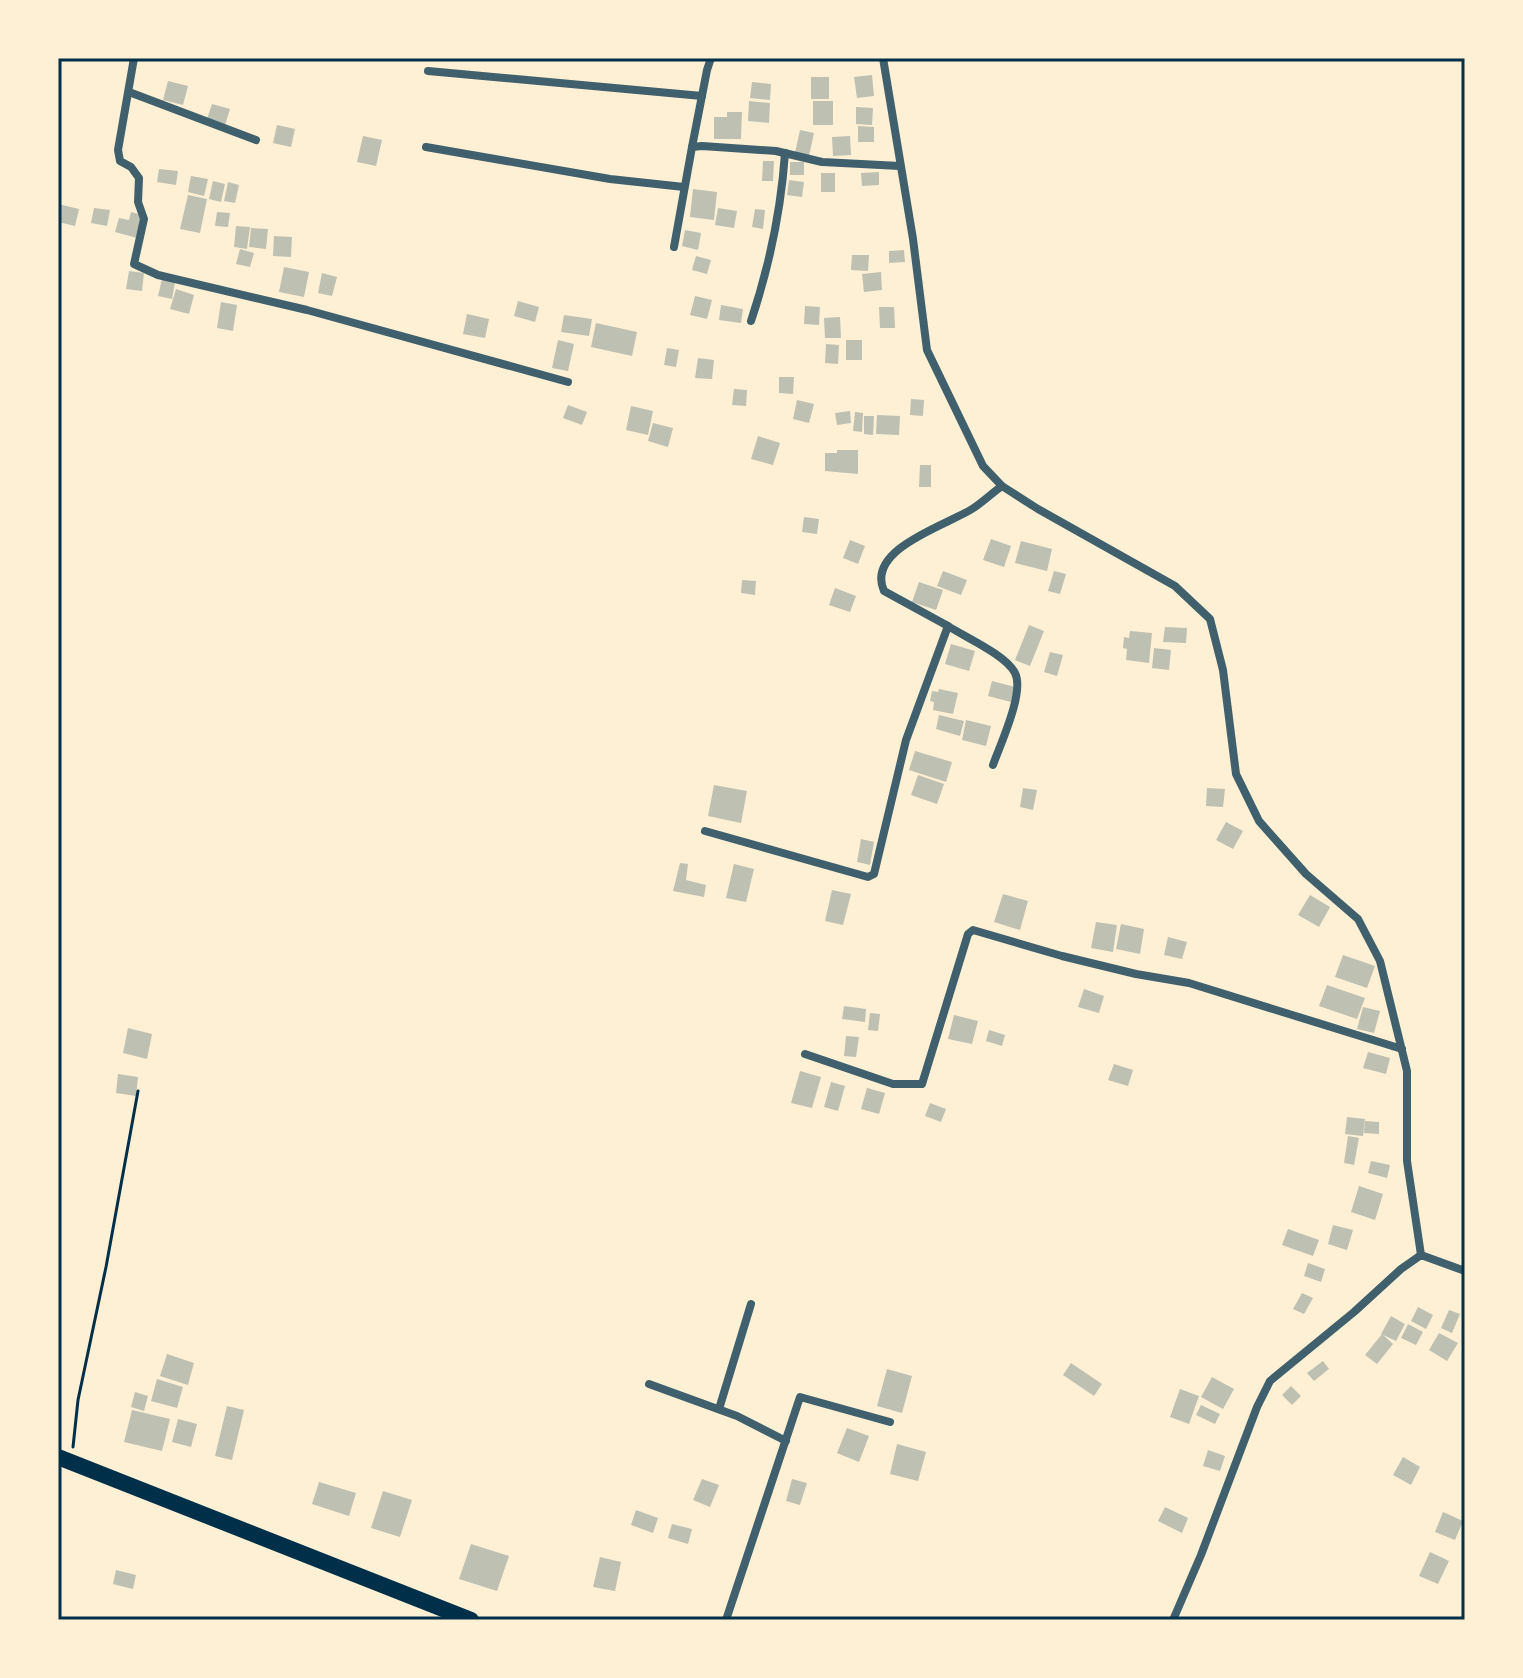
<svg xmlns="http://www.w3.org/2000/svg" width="1523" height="1678" font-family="Lora,serif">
<rect width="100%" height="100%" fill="#fdf0d5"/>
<!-- building -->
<g fill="#bec0b2">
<path d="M872,75L874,96L857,98L854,77Z"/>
<rect x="811" y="77" width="18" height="22"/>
<path d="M168,81L188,86L183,105L163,100Z"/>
<path d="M752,82L771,84L770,100L750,98Z"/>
<path d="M749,101L770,103L769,123L748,121Z"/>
<rect x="813" y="101" width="20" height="24"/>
<path d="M212,104L230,109L225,125L207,119Z"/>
<path d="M856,107L873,108L872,125L856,124Z"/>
<path d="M727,112H742L741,139H714V117H727Z"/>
<path d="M277,125L295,129L291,147L273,143Z"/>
<path d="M858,126L874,127V142H858Z"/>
<path d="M800,130L814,133L809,156L795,153Z"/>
<path d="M363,136L382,140L376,166L357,162Z"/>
<path d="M850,136L851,155L833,156L832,137Z"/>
<path d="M763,161H774L773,181H762Z"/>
<rect x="790" y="162" width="14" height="13"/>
<path d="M159,169L178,171L176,185L157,182Z"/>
<path d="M879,172V185L862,186L861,173Z"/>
<rect x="821" y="173" width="14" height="19"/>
<path d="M191,176L208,179L204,196L188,192Z"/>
<path d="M789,180L804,182L802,197L787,195Z"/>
<path d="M213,181L225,184L221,202L209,199Z"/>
<path d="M228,182L239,185L235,203L224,201Z"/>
<path d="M693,189L717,192L714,220L690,217Z"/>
<path d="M188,195L207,199L200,233L180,229Z"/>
<path d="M58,204L79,209L75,226L58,222Z"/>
<path d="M94,208L110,210L107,226L91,223Z"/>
<path d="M718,208L737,211L734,228L715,225Z"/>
<path d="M755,209L765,210L763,229L752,227Z"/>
<path d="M131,212L142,215L137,238L115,232L119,218L129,220Z"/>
<path d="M217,212L230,213L228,227L215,226Z"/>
<path d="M236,226L250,227L247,249L234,247Z"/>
<path d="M251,228L268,229L266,249L249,247Z"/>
<path d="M685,230L701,233L698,250L682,246Z"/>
<path d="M274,236L292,237L291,257L273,256Z"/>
<path d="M240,249L254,253L250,267L236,264Z"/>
<path d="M904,250L905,262L889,263V251Z"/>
<path d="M852,255H869L868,271L851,270Z"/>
<path d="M696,256L711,260L707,274L692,270Z"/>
<path d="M284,267L309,272L304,297L279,292Z"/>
<path d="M129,271L144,273L142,291L126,289Z"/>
<path d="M881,272L882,290L864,292L862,274Z"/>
<path d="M322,273L337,277L332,296L318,293Z"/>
<path d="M162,279L175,282L172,299L158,296Z"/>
<path d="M176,289L194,295L189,314L170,309Z"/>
<path d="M695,296L712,300L707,319L690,315Z"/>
<path d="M518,301L539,307L535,322L514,316Z"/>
<path d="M221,302L237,305L233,331L217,328Z"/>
<path d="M721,305L743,309L741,323L719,320Z"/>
<path d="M805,306L820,307L819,325L804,324Z"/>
<path d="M879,307H894L895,328H880Z"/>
<path d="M467,314L489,319L485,338L463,334Z"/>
<path d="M564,315L592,319L589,336L561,332Z"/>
<path d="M840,317L841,338H825L824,318Z"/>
<path d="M596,323L637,332L632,356L591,347Z"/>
<path d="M558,340L574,344L568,371L552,368Z"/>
<rect x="846" y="340" width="16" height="20"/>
<path d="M826,344L839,345L838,364L825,363Z"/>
<path d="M667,348L679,350L676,367L664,365Z"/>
<path d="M698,358L714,360L712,379L695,378Z"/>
<path d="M779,377H794L793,394L779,393Z"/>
<path d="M734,389L747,390L746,406L732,405Z"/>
<path d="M911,399L924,400L923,416L910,415Z"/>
<path d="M797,400L814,404L809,423L793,419Z"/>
<path d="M568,405L587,412L582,425L563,418Z"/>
<path d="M631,406L653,411L648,435L626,430Z"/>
<path d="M850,411L851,423L837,425L835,413Z"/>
<path d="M855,412L863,413L862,432L853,431Z"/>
<path d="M877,415L900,416L899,435L876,434Z"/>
<path d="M864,416H874L873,435L864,434Z"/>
<path d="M653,423L673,428L668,447L648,441Z"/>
<path d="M758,436L780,443L773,465L751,459Z"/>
<path d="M837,450H858V474L825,471V453H837Z"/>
<path d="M920,465H931V487H919Z"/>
<path d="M804,517L819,519L817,534L802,532Z"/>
<path d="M991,539L1011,546L1004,567L983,560Z"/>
<path d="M850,540L865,546L858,564L843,558Z"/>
<path d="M1021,541L1052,549L1047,571L1015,563Z"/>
<path d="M943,571L967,580L961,595L937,586Z"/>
<path d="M1054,571L1066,574L1060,594L1048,591Z"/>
<path d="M742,580L756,581L755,595L741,593Z"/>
<path d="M919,582L943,590L936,610L912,602Z"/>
<path d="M835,588L856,596L850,612L829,605Z"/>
<path d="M1029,625L1044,631L1030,666L1015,660Z"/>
<path d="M1165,627L1187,628L1186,643L1163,642Z"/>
<path d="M1130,631L1152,633L1149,663L1126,660L1127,649L1123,648L1124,637L1129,638Z"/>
<path d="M951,644L975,651L969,671L945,664Z"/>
<path d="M1154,648L1171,650L1169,670L1152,668Z"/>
<path d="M1050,652L1063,655L1057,676L1044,672Z"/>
<path d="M992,681L1015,687L1011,702L988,696Z"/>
<path d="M939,689L958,693L953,714L933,710L934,702L930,701L932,691L938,692Z"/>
<path d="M939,715L964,721L960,736L936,729Z"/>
<path d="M966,720L991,726L986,746L962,740Z"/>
<path d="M915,751L952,762L946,782L909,770Z"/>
<path d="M918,775L944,784L937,804L911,795Z"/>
<path d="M714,785L747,791L741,823L708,816Z"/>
<path d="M1023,788L1037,790L1033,810L1020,807Z"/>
<path d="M1207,788L1225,789L1223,807L1206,806Z"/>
<path d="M1226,822L1243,831L1233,849L1216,840Z"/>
<path d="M861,839L874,842L870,865L857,862Z"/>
<path d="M680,863L688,864L686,880L706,885L704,897L673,891Z"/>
<path d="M734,864L754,869L746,902L726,898Z"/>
<path d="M832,890L851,894L843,925L825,921Z"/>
<path d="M1003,894L1028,901L1020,930L994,922Z"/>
<path d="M1310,895L1330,907L1319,927L1298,915Z"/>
<path d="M1096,922L1117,925L1113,952L1091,948Z"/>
<path d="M1121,924L1144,929L1140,954L1116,949Z"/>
<path d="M1168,937L1187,942L1182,959L1164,955Z"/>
<path d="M1343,955L1375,966L1367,988L1335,977Z"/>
<path d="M1327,985L1365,998L1357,1019L1319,1006Z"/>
<path d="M1084,989L1104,996L1099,1013L1078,1007Z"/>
<path d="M844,1006L866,1009L865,1022L842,1019Z"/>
<path d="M1363,1007L1380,1011L1374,1033L1357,1029Z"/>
<path d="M870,1013L880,1014L878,1031L868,1030Z"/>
<path d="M954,1015L978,1021L972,1044L948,1039Z"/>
<path d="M128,1028L152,1034L147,1059L123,1053Z"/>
<path d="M989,1030L1005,1035L1002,1046L986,1041Z"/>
<path d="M846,1036L859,1037L856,1057L844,1056Z"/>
<path d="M1368,1052L1390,1058L1386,1074L1363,1068Z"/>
<path d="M1114,1064L1133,1070L1128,1086L1108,1080Z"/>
<path d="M800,1071L821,1077L812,1108L791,1103Z"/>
<path d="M118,1074L138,1077L136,1096L116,1093Z"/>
<path d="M831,1082L845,1086L838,1111L824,1107Z"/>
<path d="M867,1088L885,1093L879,1114L861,1109Z"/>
<path d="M930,1103L946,1109L941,1122L925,1116Z"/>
<path d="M1347,1117L1365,1119L1363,1136L1345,1134Z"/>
<path d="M1365,1121L1379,1122V1134L1364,1133Z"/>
<path d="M1348,1136L1359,1138L1354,1165L1344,1163Z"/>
<path d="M1371,1161L1390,1165L1387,1178L1368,1173Z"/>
<path d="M1359,1186L1383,1194L1375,1220L1351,1212Z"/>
<path d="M1333,1225L1353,1230L1347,1250L1328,1244Z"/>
<path d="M1288,1229L1319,1240L1313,1256L1282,1245Z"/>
<path d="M1308,1263L1325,1269L1321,1282L1304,1276Z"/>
<path d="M1302,1293L1313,1298L1304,1314L1293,1309Z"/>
<path d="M1418,1307L1433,1315L1426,1329L1411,1321Z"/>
<path d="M1449,1310L1460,1314L1452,1333L1441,1328Z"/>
<path d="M1391,1316L1405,1324L1396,1341L1381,1334Z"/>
<path d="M1408,1324L1423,1332L1416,1345L1401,1338Z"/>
<path d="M1439,1333L1458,1343L1447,1361L1429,1350Z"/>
<path d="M1382,1334L1393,1344L1377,1364L1365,1355Z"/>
<path d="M167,1354L194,1363L188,1385L160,1376Z"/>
<path d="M1323,1361L1329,1369L1314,1381L1307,1373Z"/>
<path d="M1071,1363L1102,1384L1094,1396L1063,1375Z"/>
<path d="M887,1369L912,1376L902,1413L877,1406Z"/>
<path d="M1212,1377L1234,1389L1223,1409L1201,1397Z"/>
<path d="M157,1379L183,1387L177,1408L151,1401Z"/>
<path d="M1291,1386L1301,1396L1292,1405L1282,1395Z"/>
<path d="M1180,1389L1199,1396L1189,1424L1170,1417Z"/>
<path d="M135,1392L148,1396L144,1411L131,1407Z"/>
<path d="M1201,1405L1220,1414L1215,1424L1196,1415Z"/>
<path d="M227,1406L244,1410L232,1460L215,1456Z"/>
<path d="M132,1410L170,1419L162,1451L124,1442Z"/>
<path d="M178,1419L197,1424L191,1447L172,1442Z"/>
<path d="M847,1428L869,1436L859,1462L837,1453Z"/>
<path d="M897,1444L926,1452L918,1481L890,1474Z"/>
<path d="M1208,1450L1225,1456L1220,1471L1203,1466Z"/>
<path d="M1403,1457L1420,1467L1411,1485L1393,1475Z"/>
<path d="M702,1479L719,1485L710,1507L693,1500Z"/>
<path d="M792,1479L807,1483L800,1505L786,1501Z"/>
<path d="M319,1482L356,1493L349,1516L312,1504Z"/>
<path d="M383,1491L412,1500L400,1537L371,1528Z"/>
<path d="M1165,1507L1188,1518L1182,1533L1158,1521Z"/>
<path d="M636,1510L658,1518L653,1533L631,1525Z"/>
<path d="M1443,1512L1463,1521L1455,1540L1435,1532Z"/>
<path d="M672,1524L692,1529L688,1544L668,1538Z"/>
<path d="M471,1544L509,1556L497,1591L459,1579Z"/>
<path d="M1430,1552L1449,1561L1438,1584L1419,1576Z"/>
<path d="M600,1557L621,1562L615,1591L593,1587Z"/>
<path d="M116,1570L136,1575L133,1589L113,1584Z"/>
</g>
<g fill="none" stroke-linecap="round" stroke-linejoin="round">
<!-- path -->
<path stroke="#003049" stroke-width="3" d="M73,1447L78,1400L106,1267L138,1091"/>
<!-- minor -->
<g stroke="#3f606c" stroke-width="8">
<path d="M134,58L118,150L120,161L131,167L139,178L138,202L144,219L134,264L158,275L307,310L568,382"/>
<path d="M883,58L913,239L927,350L983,466L1002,486L1038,509L1175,586L1210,619L1223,670L1236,774L1259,821L1306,874L1358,919L1380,961L1407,1071V1161L1421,1255"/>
<path d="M428,71L702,96"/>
<path d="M129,92L256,140"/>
<path d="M426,147L610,179L684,187"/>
<path d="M692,147L707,70L711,58"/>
<path d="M674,247L692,147L702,146L776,151L822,162L900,166"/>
<path d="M751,321C769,267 781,211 785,153"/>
<path d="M948,626C965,637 1006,655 1015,673C1025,692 1000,745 993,765"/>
<path d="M705,831L868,877L874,874L906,740L948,626L884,591C865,549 947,525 972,509C983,502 992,493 1002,486"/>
<path d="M805,1054L893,1084H922L968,934L973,930L1062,956L1136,974L1189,983L1402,1049"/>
<path d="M649,1384L737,1416L786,1441"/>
<path d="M719,1409L751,1304"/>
<path d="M726,1620L800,1397L890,1422"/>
<path d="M1173,1620L1201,1555L1257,1407L1270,1381L1354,1312L1401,1269L1421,1255L1465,1271"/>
</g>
<!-- primary -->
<path stroke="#003049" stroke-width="16" d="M58,1457L471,1620"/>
</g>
<!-- border -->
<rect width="1523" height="1678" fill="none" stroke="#fdf0d5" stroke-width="120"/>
<rect x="60" y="60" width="1403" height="1558" fill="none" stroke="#003049" stroke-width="3"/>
</svg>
